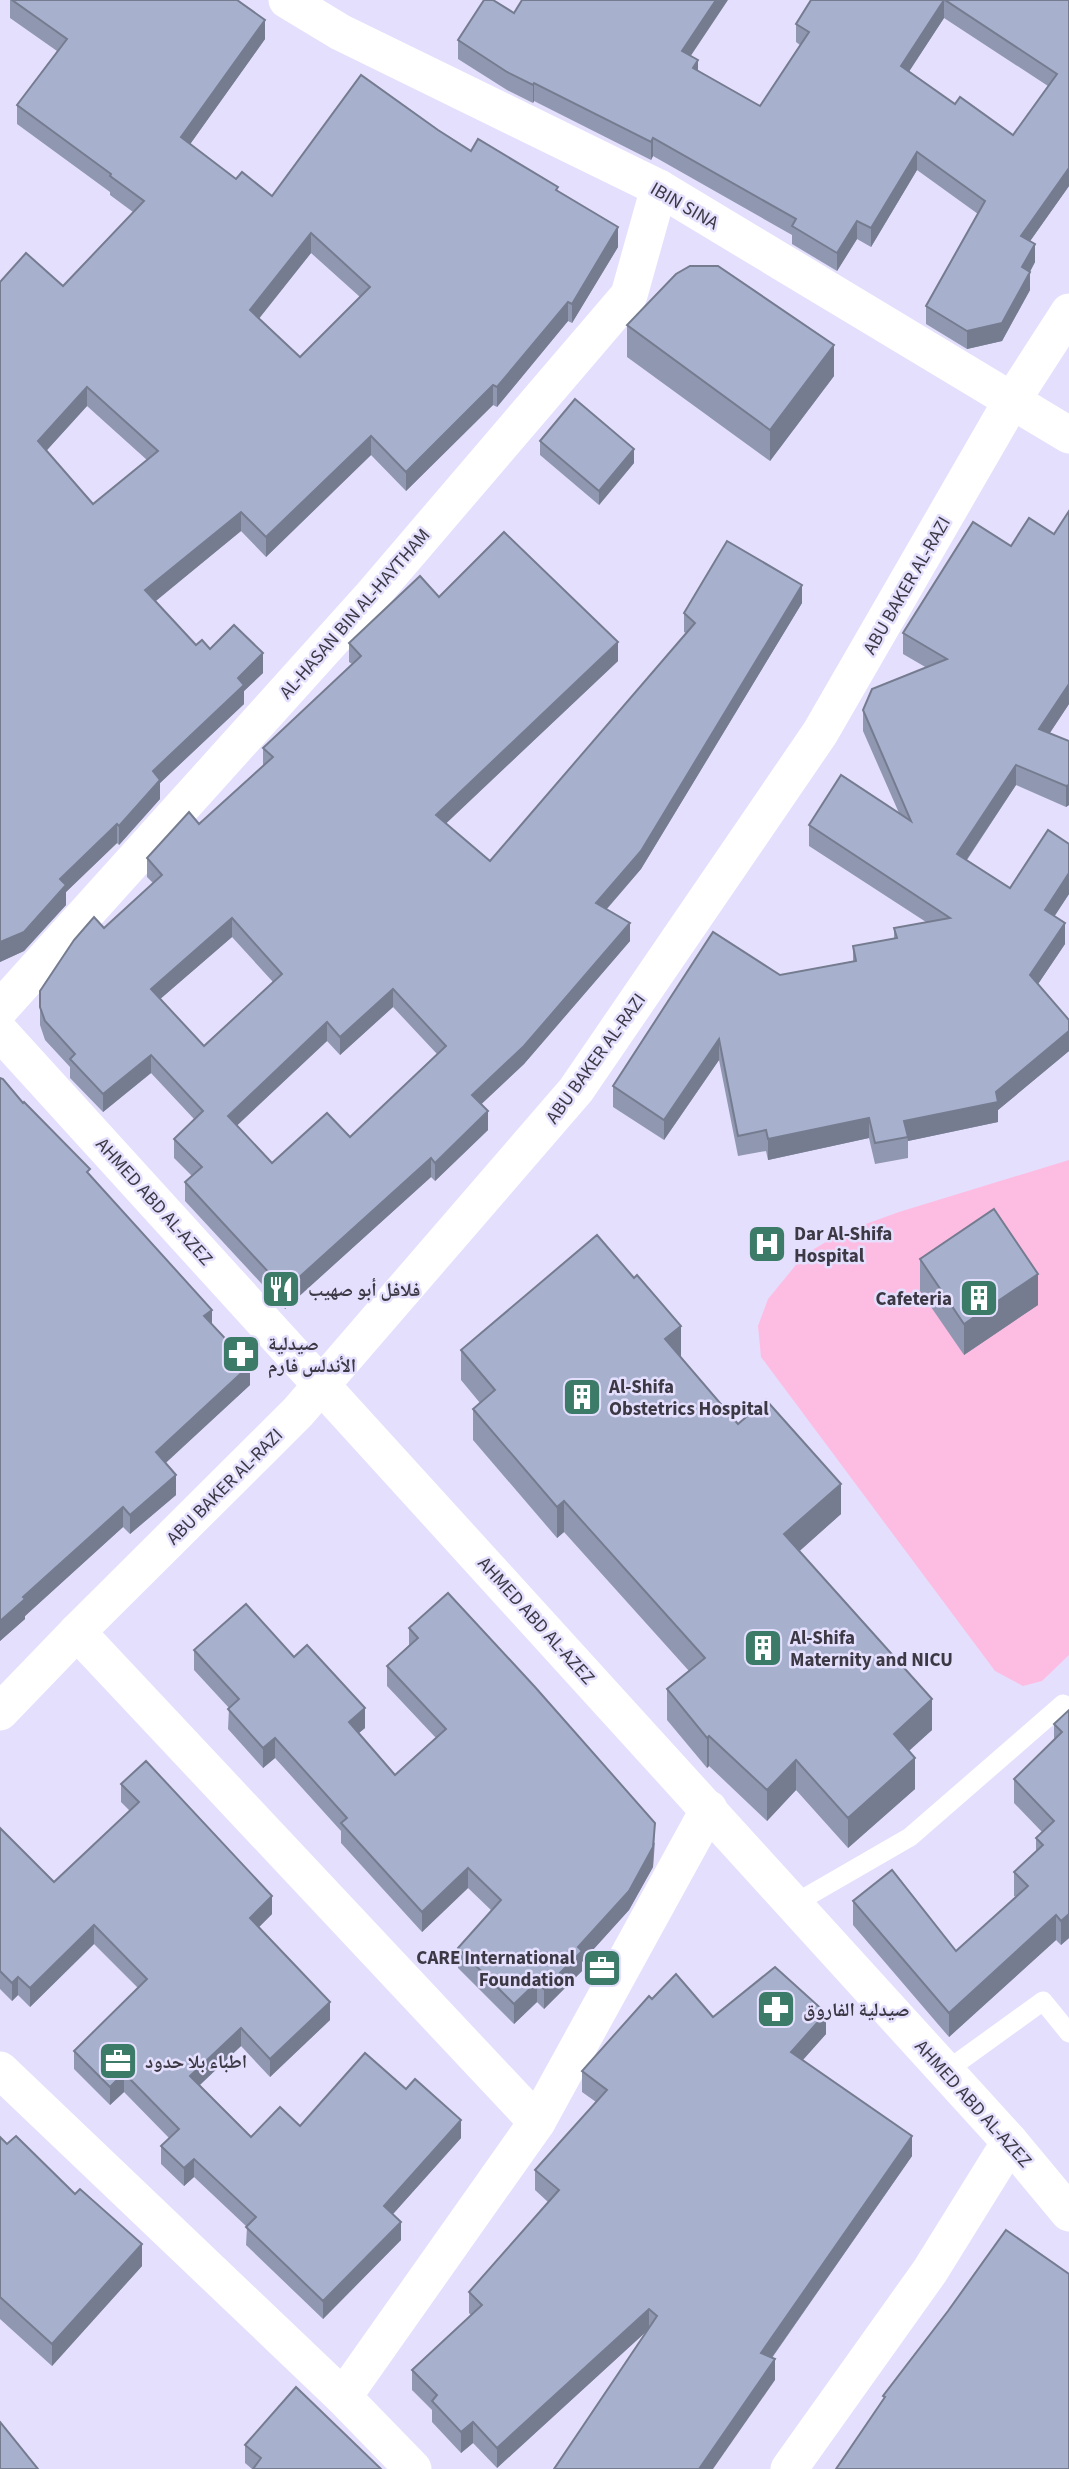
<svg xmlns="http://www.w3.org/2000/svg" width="1069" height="2469" font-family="'Source Sans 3','Noto Naskh Arabic',sans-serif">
<rect width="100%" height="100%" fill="#e5dffe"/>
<!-- green -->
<path fill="#fdbde2" d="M1069,1160V1655L1042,1681L1023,1686L995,1671L761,1357L758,1326L768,1299L804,1255L841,1233L899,1212Z"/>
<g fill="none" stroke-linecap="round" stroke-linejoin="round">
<!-- service -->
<g stroke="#fff" stroke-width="19">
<path d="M794,1904L910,1837L1063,1704"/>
<path d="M946,2071L1043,2001L1069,2033"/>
</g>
<!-- minor -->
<g stroke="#fff" stroke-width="37">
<path d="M287,0L340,32L659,188L1069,435"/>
<path d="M0,1009L370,598L629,295L659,188"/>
<path d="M0,1032L1010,2142L1069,2213"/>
<path d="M77,1632L537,2122L343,2397L413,2469"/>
<path d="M0,1712L77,1632L298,1412L576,1090L820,733L1011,402L1069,312"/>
<path d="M0,2070L343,2397"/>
<path d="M537,2122L709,1809"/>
<path d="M789,2469L930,2271L1010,2142"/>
</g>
</g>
<!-- wall -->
<g fill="#9098b1" fill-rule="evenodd">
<path d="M10,0H237L265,39L190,144L236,179L272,196L438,130L471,151L558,191L618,247L572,323L568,321L497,407L493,405L406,491L371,455L266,557L241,531L155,601L196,645L210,649L263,673L244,691V704L160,783V799L119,845L117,843L66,892V905L24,951L0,962V282L63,286L133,212L110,195V192L17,124V105L57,51L10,18ZM311,253L360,297L300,357L259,318ZM87,406L147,460L93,504L46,451Z"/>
<path d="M811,0H1069V186L1030,241L1035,262L1030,272V290L1002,341L967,349L926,324V306L978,214L917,170L871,247L857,239L837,271L792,244V235L653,156L651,160L534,101L533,103L507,90L458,59V40L514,13L691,56L698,71L760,106L800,45L796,42V24ZM944,18L1048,86L1013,135L955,104L909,71Z"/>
<path d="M627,325L834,376L770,461L627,357Z"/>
<path d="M540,441L634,463L599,505L540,455Z"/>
<path d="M1069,511V704L1050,733L1069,741V805L1066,807L1016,785L967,860L1010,888L1069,844V894L1054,916L1065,944L1038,984L1069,1020V1051L998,1110V1122L908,1141V1158L875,1164L869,1138L768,1160L766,1151L738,1156L719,1060L664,1140L613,1107V1086L780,975L853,961V946L894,939V928L926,922L809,846V825L899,813L863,731V710L927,668L903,654V633L1011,546L1054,534Z"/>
<path d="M439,597L618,661L446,823L490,861L686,633L684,632V613L802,603L641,869L607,909L630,941L524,1064L481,1104L488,1130L435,1181L431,1177L285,1309L185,1201V1182L192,1176L174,1158V1139L194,1119L151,1073L103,1112L70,1078V1067L45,1040L40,1025V991L153,883L147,877V858L199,824L263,766V748L352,664L349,662V643ZM232,937L273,982L204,1046L160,999ZM393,1007L437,1054L350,1137L272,1163L237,1125L327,1041L340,1055Z"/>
<path d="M0,1078L90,1175L212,1325L250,1385L165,1463L176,1495L130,1534L123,1527L25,1616V1619L0,1641Z"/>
<path d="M920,1259L1038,1305L964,1355L920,1291Z"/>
<path d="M634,1278L681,1357L738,1424L841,1514L799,1551L932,1730L909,1751L915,1789L848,1848L796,1790L767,1821L709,1766L707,1768L667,1720V1689L689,1671L564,1532L557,1538L473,1440V1409L480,1403L461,1380V1350Z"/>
<path d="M409,1628L655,1843L653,1867L629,1910L582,1962V1971L544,2009L537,2002L514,2024L458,1968V1948L492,1911L468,1888L422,1932L341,1843V1831L275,1758L263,1768L228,1729L229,1708L194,1670V1650L294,1657L365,1728L359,1733L395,1775L436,1738L387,1686V1666L409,1645Z"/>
<path d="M1069,1710V1938L1061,1945L1056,1940L949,2037L853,1925V1901L956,1951L1016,1897L1014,1896V1872L1036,1851V1838L1042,1832L1014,1803V1779L1054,1740V1724Z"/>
<path d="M121,1784L272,1914L259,1927L330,2020L270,2077L241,2046L200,2085L251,2137L300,2126L461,2138L393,2214L401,2240L323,2319L246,2245L247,2227L194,2177L184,2186L161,2164V2146L169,2138L124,2092L110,2105L74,2069V2051L138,1988L94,1944L30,2007L18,1995L12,2001L0,1989V1828L54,1882L130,1811L121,1802Z"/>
<path d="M652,1999L713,2017L826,2034L803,2060L912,2156L772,2358L775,2380L649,2329L497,2468L473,2443L461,2453L432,2422V2410L412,2390V2370L471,2315L469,2313V2292L548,2202L535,2190V2170L596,2102L582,2092V2071Z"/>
<path d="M0,2137L142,2266L52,2366L0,2319Z"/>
<path d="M245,2445L381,2469H252L245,2463Z"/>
</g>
<!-- shaded-wall -->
<g fill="#757c90">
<path d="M716,0H728L682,69V51Z"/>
<path d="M944,0V18L901,84V66Z"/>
<path d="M265,20V39L181,157V137Z"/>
<path d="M698,60V78L693,68Z"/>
<path d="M534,83V101L533,103V85Z"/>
<path d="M653,138V156L651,160V142Z"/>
<path d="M917,152V170L871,247V228Z"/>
<path d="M1069,168V186L1021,254V236Z"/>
<path d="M857,221V239L837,271V253Z"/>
<path d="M618,227V247L572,323V304Z"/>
<path d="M311,233V253L250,330V310Z"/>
<path d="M1035,244V262L1022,286V267Z"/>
<path d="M1030,272V290L1002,341L967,349V331Z"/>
<path d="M568,302V321L497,407V387Z"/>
<path d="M834,345V376L770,461V430Z"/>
<path d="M493,385V405L406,491V472Z"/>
<path d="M87,387V406L38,460V441Z"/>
<path d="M371,436V455L266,557V537Z"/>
<path d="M634,449V463L599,505V491Z"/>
<path d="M241,512V531L145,610V590Z"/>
<path d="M802,585V603L641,869L596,921V903Z"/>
<path d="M618,642V661L436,833V815Z"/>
<path d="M263,653V673L244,691V704L160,783V799L119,845V826L153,771L238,678Z"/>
<path d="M1069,684V704L1039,749V729Z"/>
<path d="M1016,765V785L957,874V854Z"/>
<path d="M1069,785V805L1066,807V786Z"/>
<path d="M117,824V843L66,892V905L24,951L0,962V942L60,879Z"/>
<path d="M1069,873V894L1045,931V910Z"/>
<path d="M232,918V937L151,1007V989Z"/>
<path d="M630,923V941L524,1064L472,1113V1095Z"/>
<path d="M1065,923V944L1030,996V975Z"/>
<path d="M393,989V1007L340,1055V1037Z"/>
<path d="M327,1022V1041L228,1134V1116Z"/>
<path d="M1069,1031V1051L998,1110V1122L908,1141L904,1121L996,1092Z"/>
<path d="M719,1039V1060L664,1140V1120Z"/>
<path d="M151,1055V1073L103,1112V1094Z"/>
<path d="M488,1111V1130L435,1181V1163Z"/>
<path d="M869,1118V1138L768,1160V1139Z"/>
<path d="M431,1158V1177L285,1309V1290Z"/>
<path d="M1038,1274V1305L964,1355V1324Z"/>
<path d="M212,1310V1330L204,1316Z"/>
<path d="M681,1326V1357L665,1339Z"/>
<path d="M250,1365V1385L156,1472V1452Z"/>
<path d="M176,1475V1495L130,1534V1515Z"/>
<path d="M841,1484V1514L784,1565V1534Z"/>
<path d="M564,1501V1532L557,1538V1507Z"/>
<path d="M123,1507V1527L25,1616V1619L0,1641V1621L23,1597Z"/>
<path d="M932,1699V1730L894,1764V1734Z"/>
<path d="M365,1708V1728L349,1741V1722Z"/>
<path d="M709,1736V1766L707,1768V1738Z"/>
<path d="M275,1738V1758L263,1768V1748Z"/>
<path d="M915,1758V1789L848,1848V1818Z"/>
<path d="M796,1760V1790L767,1821V1790Z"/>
<path d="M655,1823L653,1867L629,1910L582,1962V1971L544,2009V1989L578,1947Z"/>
<path d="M468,1868V1888L422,1932V1912Z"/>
<path d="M272,1896V1914L250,1936V1918Z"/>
<path d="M1069,1914V1938L1061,1945V1921Z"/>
<path d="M1056,1915V1940L949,2037V2013Z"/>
<path d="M94,1925V1944L30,2007V1988Z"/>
<path d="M18,1977V1995L12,2001V1983Z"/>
<path d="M537,1982V2002L514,2024V2004Z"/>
<path d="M330,2002V2020L270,2077V2059Z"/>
<path d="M826,2013V2034L791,2073V2052Z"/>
<path d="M241,2028V2046L190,2094V2076Z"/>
<path d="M124,2073V2092L110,2105V2087Z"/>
<path d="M461,2120V2138L384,2224V2206Z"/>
<path d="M912,2136V2156L761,2373V2353Z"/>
<path d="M194,2159V2177L184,2186V2168Z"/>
<path d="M401,2222V2240L323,2319V2301Z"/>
<path d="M142,2244V2266L52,2366V2344Z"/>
<path d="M649,2309V2329L497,2468V2448Z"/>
<path d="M775,2359V2380L713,2469H699Z"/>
<path d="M473,2422V2443L461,2453V2432Z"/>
</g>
<!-- building -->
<g fill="#a7b1ce" stroke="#757c90" stroke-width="2" fill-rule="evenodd">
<path d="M12,0H237L265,20L181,137L236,179L242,172L272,196L361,75L438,130L471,151L478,139L558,187L556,190L618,227L572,304L568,302L497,387L493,385L406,472L371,436L266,537L241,512L145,590L196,645L202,640L210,649L234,625L263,653L238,678L244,685L153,771L160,780L119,826L117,824L60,879L66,885L24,932L0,942V282L26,253L63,286L144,201L110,176L111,174L17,105L67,39ZM311,233L370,287L300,357L250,310ZM87,387L158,451L93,504L38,441Z"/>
<path d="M484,0H493L514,13L522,0H716L682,51L698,60L693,68L760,106L809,32L796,24L811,0H944L901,66L955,104L960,97L1013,135L1057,74L945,0H1069V168L1021,236L1035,244L1022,267L1030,272L1002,323L967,331L926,306L985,201L917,152L871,228L857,221L837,253L792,226L796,219L653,138L651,142L534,83L533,85L507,72L458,40Z"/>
<path d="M690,266H718L834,345L770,430L627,325L676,274Z"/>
<path d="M575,399L634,449L599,491L540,441Z"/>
<path d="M1069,511V684L1039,729L1069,741V785L1066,786L1016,765L957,854L1010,888L1048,830L1069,844V873L1045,910L1065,923L1030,975L1069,1020V1031L996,1092L998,1102L904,1121L908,1137L875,1143L869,1118L768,1139L766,1130L738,1136L719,1039L664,1120L613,1086L713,932L780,975L856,961L853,946L897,938L894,928L950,918L809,825L841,775L911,821L863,710L872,689L947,659L903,633L973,522L1011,546L1029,518L1054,534Z"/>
<path d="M504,532L618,642L436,815L490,861L695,623L684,613L727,541L802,585L641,851L596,903L630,923L524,1046L472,1095L488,1111L435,1163L431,1158L285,1290L185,1182L202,1167L174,1139L203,1111L151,1055L103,1094L70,1059L75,1054L45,1021L40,1007V991L74,940L94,917L104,928L162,875L147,858L189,812L199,824L273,757L263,748L361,656L349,643L420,576L439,597ZM232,918L282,974L204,1046L151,989ZM393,989L446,1046L350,1137L327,1113L272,1163L228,1116L327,1022L340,1037Z"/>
<path d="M0,1078L3,1079L23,1103L24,1102L90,1169L87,1172L212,1310L204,1316L250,1365L156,1452L176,1475L130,1515L123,1507L23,1597L25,1599L0,1621Z"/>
<path d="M994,1209L1038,1274L964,1324L920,1259Z"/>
<path d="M597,1235L634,1278L637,1275L681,1326L665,1339L738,1424L766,1400L841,1484L784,1534L932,1699L894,1734L915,1758L848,1818L796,1760L767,1790L709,1736L707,1738L667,1689L705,1658L564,1501L557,1507L473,1409L495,1390L461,1350Z"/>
<path d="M448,1593L535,1687L655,1823L653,1847L629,1891L578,1947L582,1951L544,1989L537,1982L514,2004L458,1948L501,1900L468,1868L422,1912L341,1823L347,1818L275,1738L263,1748L228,1709L239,1699L194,1650L246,1604L294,1657L307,1645L365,1708L349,1722L395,1775L446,1729L387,1666L418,1638L409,1628Z"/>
<path d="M1069,1710V1914L1061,1921L1056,1915L949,2013L853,1901L892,1870L956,1951L1028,1886L1014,1872L1043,1845L1036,1838L1054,1821L1014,1779L1062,1732L1054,1724Z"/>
<path d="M146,1761L272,1896L250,1918L330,2002L270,2059L241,2028L190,2076L251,2137L280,2107L300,2126L365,2053L406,2089L415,2079L461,2120L384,2206L401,2222L323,2301L246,2227L256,2217L194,2159L184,2168L161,2146L179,2129L124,2073L110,2087L74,2051L147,1979L94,1925L30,1988L18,1977L12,1983L0,1971V1828L54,1882L139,1802L121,1784Z"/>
<path d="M775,1967L826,2013L791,2052L912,2136L761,2353L775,2359L699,2469H554L657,2316L649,2309L497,2448L473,2422L461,2432L432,2401L437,2395L412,2370L482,2305L469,2292L559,2190L535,2170L607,2090L582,2071L649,1996L652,1999L676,1974L713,2017Z"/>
<path d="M16,2136L75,2194L80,2189L142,2244L52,2344L0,2297V2137L7,2144Z"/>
<path d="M1006,2230L1069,2274V2469H836L885,2397L883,2396L948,2311Z"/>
<path d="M296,2387L381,2469H253L261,2458L245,2445Z"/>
<path d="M0,2422L38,2469H0Z"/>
</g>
<!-- icons -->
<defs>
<g id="hospital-square" transform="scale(2.0125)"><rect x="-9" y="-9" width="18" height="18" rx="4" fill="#3c7b68" stroke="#e5dffe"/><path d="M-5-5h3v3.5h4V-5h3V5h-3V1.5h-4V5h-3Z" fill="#fff"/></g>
<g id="restaurant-square" transform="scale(2.0125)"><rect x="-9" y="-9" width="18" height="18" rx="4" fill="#3c7b68" stroke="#e5dffe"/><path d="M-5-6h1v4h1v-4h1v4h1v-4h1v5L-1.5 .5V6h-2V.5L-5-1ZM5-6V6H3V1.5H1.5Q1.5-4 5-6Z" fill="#fff"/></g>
<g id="building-square" transform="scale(2.0125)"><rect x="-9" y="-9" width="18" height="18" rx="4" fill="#3c7b68" stroke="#e5dffe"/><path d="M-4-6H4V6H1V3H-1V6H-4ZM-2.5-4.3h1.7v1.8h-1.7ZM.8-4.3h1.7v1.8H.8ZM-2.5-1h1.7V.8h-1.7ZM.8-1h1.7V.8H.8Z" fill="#fff"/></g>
<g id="pharmacy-square" transform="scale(2.0125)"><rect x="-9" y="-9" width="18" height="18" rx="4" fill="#3c7b68" stroke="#e5dffe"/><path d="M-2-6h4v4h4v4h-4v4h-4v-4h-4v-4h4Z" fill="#fff"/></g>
<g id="office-square" transform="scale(2.0125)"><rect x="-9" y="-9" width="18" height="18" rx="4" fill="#3c7b68" stroke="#e5dffe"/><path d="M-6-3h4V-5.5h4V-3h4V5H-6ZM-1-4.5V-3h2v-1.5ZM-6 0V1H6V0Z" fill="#fff"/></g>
</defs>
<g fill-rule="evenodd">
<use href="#hospital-square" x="767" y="1244"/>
<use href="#restaurant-square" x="281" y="1289"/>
<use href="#building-square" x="979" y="1298"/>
<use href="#pharmacy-square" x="241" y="1354"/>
<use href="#building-square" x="582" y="1397"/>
<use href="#building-square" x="763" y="1648"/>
<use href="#office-square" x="602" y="1968"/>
<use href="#pharmacy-square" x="776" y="2009"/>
<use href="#office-square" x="118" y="2061"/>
</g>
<g text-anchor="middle" stroke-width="5" stroke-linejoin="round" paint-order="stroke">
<!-- street labels -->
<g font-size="19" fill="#3c3945" stroke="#e5dffe">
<text transform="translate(685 205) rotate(30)" y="7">IBIN SINA</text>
<text transform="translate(906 585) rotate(-60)" y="7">ABU BAKER AL-RAZI</text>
<text transform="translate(354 613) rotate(-49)" y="7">AL-HASAN BIN AL-HAYTHAM</text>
<text transform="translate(595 1058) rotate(-54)" y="7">ABU BAKER AL-RAZI</text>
<text transform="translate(155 1201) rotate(48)" y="7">AHMED ABD AL-AZEZ</text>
<text transform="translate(224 1486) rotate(-45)" y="7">ABU BAKER AL-RAZI</text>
<text transform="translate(537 1620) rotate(48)" y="7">AHMED ABD AL-AZEZ</text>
<text transform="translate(974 2103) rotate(48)" y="7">AHMED ABD AL-AZEZ</text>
</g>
<!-- poi labels -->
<g font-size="19" font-weight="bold" fill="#3c3945" stroke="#e5dffe" text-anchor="start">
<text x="794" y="1240">Dar Al-Shifa<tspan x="794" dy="22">Hospital</tspan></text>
<text x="308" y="1296">فلافل أبو صهيب</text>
<text x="952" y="1305" text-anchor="end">Cafeteria</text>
<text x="268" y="1350">صيدلية<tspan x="268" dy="22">الأندلس فارم</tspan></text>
<text x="609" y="1393">Al-Shifa<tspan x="609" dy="22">Obstetrics Hospital</tspan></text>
<text x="790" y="1644">Al-Shifa<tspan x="790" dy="22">Maternity and NICU</tspan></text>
<text x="575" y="1964" text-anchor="end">CARE International<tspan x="575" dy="22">Foundation</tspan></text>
<text x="803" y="2016">صيدلية الفاروق</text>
<text x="145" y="2068">اطباء بلا حدود</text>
</g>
</g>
</svg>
